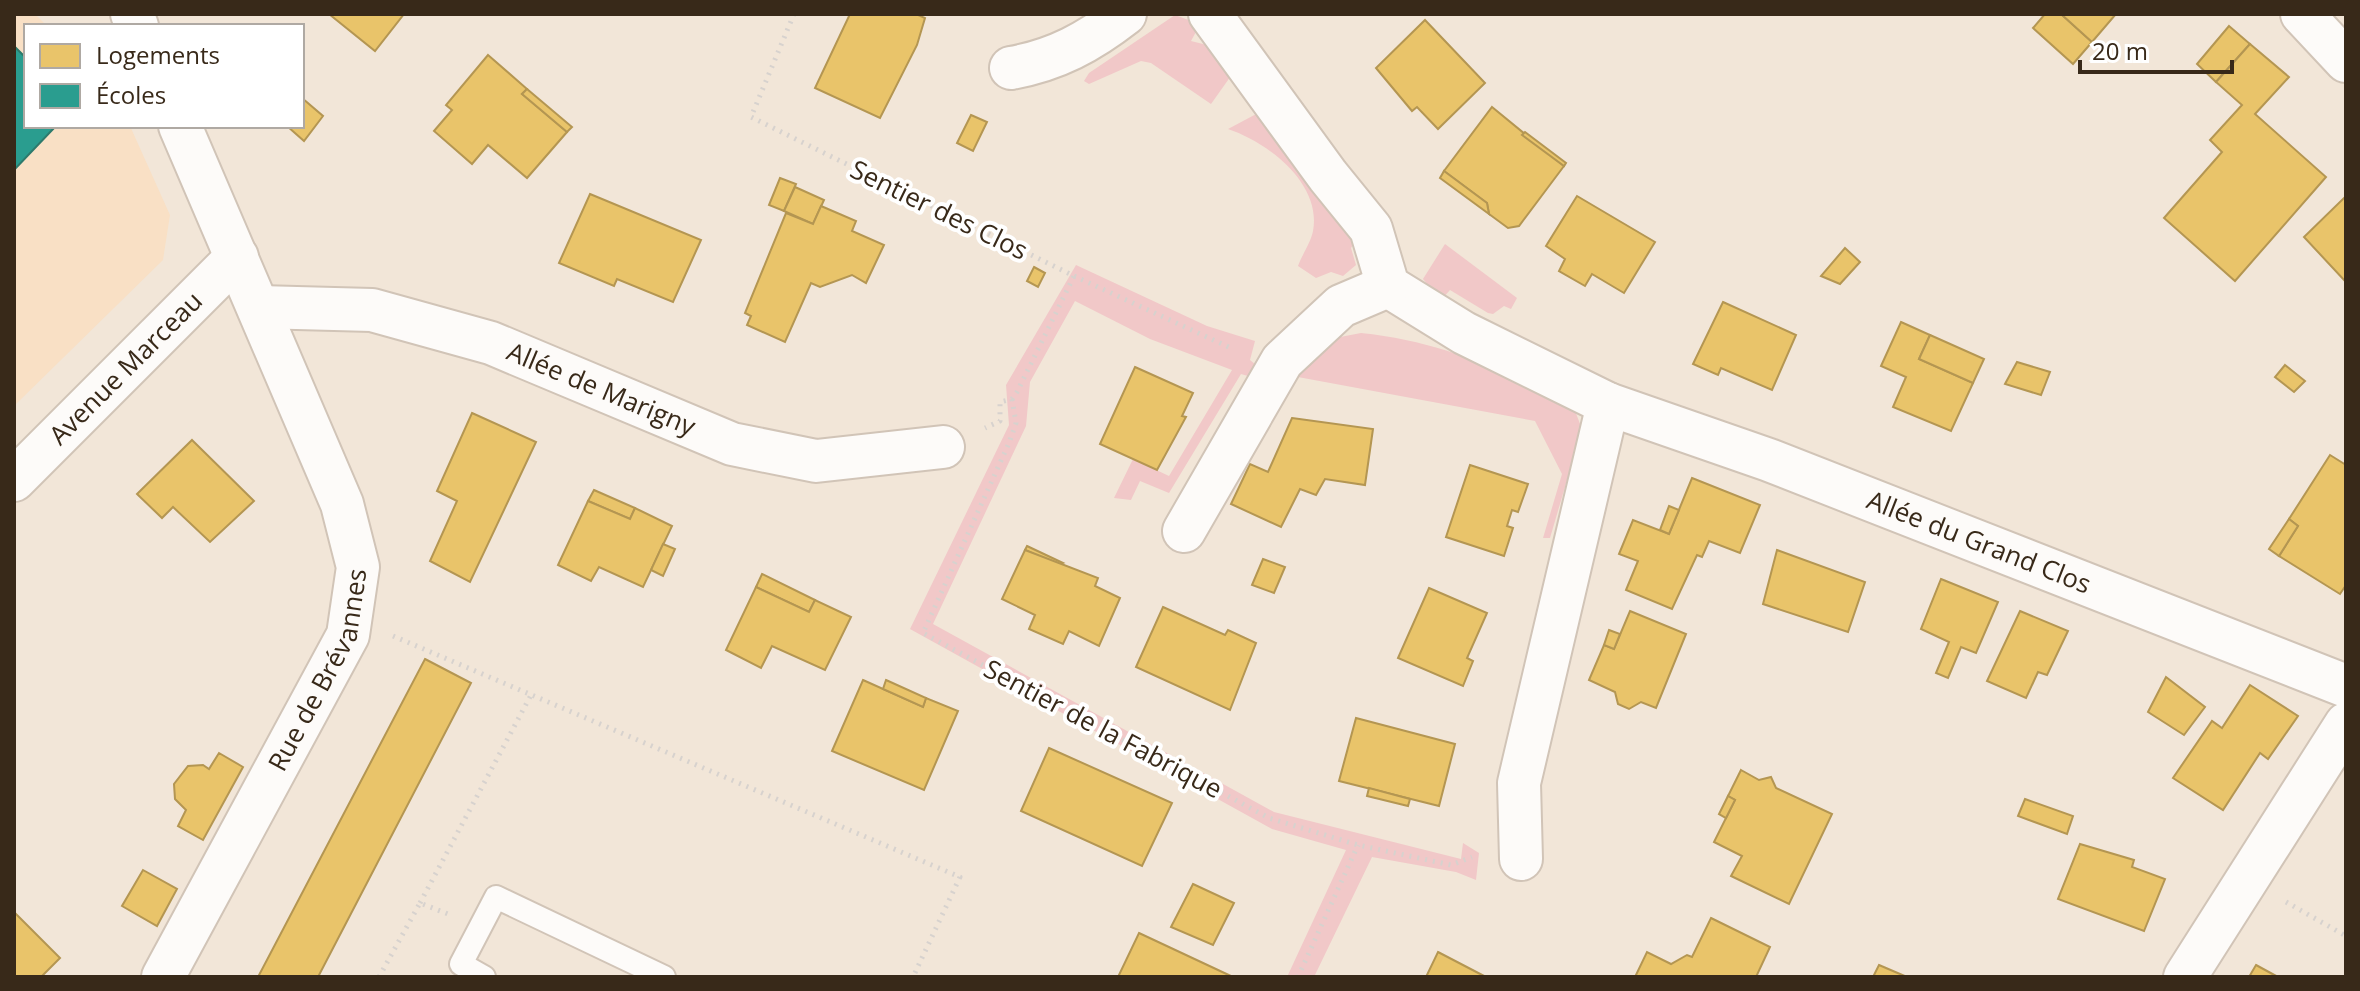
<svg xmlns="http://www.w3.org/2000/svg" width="2360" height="991" font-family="'Open Sans',sans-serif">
<rect width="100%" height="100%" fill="#f2e6d8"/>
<!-- built -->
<path fill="#f9e0c5" d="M14,14H35L47,26H26V126H130L170,215L163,260L14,406Z"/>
<!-- green -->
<g fill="#f1c8c8">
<path d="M1175,15L1194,22L1197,30L1191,41L1207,45L1233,73L1211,104L1151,63L1141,61L1089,84L1084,81L1089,73Z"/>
<path d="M1260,112L1357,239L1351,248L1356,265L1343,276L1331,272L1316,278L1298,266C1302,255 1311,242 1313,231C1322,183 1267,142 1228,129Z"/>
<path d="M1445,244L1517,298L1511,309L1504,306L1493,314L1488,313L1450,290L1441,300L1423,279Z"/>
<path d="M1076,265L1207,326L1255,341L1250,360L1256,365L1255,378L1241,374L1169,493L1140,481L1131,500L1114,498L1133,459L1169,476L1232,370L1150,339L1075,301L1030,382L1026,426L933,624L1274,812L1461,859L1463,843L1479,853L1476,880L1456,872L1372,857L1314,977H1287L1346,850L1272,829L910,629L1009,425L1006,385Z"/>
<path d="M1361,333C1441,341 1501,370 1572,403L1582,429L1550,538H1543L1562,474L1535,421L1287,375L1335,338Z"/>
</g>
<!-- homes -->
<g fill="#e9c46a" stroke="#b49652" stroke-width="2">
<path d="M329,14H404L375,51Z"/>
<path d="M850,14H916L925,18L917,45L880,118L815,88Z"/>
<path d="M2045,14H2061L2092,42L2073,64L2033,28Z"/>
<path d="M2061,14H2116L2092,42Z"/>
<path d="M1425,20L1485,83L1438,129L1417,107L1412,111L1376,68Z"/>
<path d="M2229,26L2250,44L2216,82L2197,64Z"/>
<path d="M2250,44L2289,77L2255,114L2326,177L2235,281L2164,218L2222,152L2210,140L2242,105L2216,82Z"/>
<path d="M488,55L527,89L522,94L567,132L527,178L488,145L472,164L434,131L452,110L446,105Z"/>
<path d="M527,89L572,127L567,132L522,94Z"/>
<path d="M302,98L323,116L304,141L287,126H302Z"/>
<path d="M1492,107L1564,166L1519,226L1508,228L1489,214L1487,203L1444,171Z"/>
<path d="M971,115L987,122L973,151L957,143Z"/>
<path d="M1525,132L1566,163L1564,166L1522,135Z"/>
<path d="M1444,171L1487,203L1489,214L1440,178Z"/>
<path d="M780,178L796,184L784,211L769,205Z"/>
<path d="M795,187L824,200L813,224L784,211Z"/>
<path d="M590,194L701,240L673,302L617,279L614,286L559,263Z"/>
<path d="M1577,196L1655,242L1624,293L1592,274L1585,286L1559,271L1565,259L1546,246Z"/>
<path d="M2346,196V280L2345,281L2304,237Z"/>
<path d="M821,206L856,221L852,231L884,245L866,283L852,275L820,287L811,283L785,342L747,325L751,316L745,313L786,213L813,224Z"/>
<path d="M1845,248L1860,262L1840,284L1821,276Z"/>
<path d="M1034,267L1045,273L1038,287L1027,281Z"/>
<path d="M1723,302L1796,335L1772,390L1721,368L1718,375L1693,364Z"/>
<path d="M1901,322L1930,335L1919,359L1973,383L1951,431L1893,407L1906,377L1881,366Z"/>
<path d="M1930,335L1984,359L1973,383L1919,359Z"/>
<path d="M2017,362L2050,372L2041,395L2005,384Z"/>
<path d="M2285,365L2305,381L2294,392L2275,377Z"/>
<path d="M1135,367L1193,393L1182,416L1186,417L1157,470L1100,444Z"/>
<path d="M472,413L536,442L470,582L430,561L457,501L437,491Z"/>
<path d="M1292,418L1373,429L1365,485L1325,479L1316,495L1300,489L1281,527L1231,504L1250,464L1268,472Z"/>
<path d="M192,440L254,501L210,542L173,507L162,518L137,494Z"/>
<path d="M2330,455L2346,465V585L2340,594L2279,556L2298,526L2289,519Z"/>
<path d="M1470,465L1528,484L1518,512L1512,510L1507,526L1513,528L1504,556L1446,537Z"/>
<path d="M1692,478L1760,505L1740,553L1709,541L1702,557L1697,555L1672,609L1626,590L1638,561L1619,554L1633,520L1669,534Z"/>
<path d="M594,490L635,508L630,519L588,501Z"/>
<path d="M588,501L630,519L635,508L672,526L643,587L599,567L591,581L558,565Z"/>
<path d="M1669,506L1679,510L1669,534L1660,530Z"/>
<path d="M2289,519L2298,526L2279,556L2269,549Z"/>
<path d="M663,544L675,549L663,576L651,570Z"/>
<path d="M1027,546L1063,563L1058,565L1025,550Z"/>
<path d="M1025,550L1098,578L1095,586L1120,598L1099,646L1069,631L1063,644L1029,629L1035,615L1002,599Z"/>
<path d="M1777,550L1865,582L1848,632L1763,604Z"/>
<path d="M1263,559L1285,567L1274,593L1252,585Z"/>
<path d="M762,574L815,600L809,612L756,587Z"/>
<path d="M1941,579L1998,602L1976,653L1961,647L1948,678L1936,673L1949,642L1921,629Z"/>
<path d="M756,587L809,612L815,600L851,617L825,670L772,646L761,668L726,650Z"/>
<path d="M1429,588L1487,613L1467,658L1473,661L1463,686L1398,658Z"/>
<path d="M1163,607L1225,635L1228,630L1256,643L1230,710L1136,667Z"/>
<path d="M1630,611L1686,634L1656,708L1641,702L1629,709L1618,704L1615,692L1589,680L1604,645L1614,649Z"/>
<path d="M2020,611L2068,631L2047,675L2038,672L2026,698L1987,681Z"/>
<path d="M1609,630L1620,634L1614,649L1604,645Z"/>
<path d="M425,659L471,683L318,977H258Z"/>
<path d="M2166,677L2205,707L2184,735L2148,712Z"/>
<path d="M863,680L923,707L926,698L958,711L924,790L832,751Z"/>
<path d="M886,680L926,698L923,707L883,689Z"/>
<path d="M2250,685L2298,716L2268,759L2260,753L2223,810L2173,778L2212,721L2222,728Z"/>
<path d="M1356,718L1455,744L1439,806L1339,781Z"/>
<path d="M1049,748L1172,803L1142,866L1021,811Z"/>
<path d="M219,753L243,767L203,840L178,826L186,810L175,799L174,784L188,766L203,765L209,769Z"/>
<path d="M1741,770L1759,780L1771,777L1776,788L1832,814L1789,904L1731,876L1742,856L1714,842L1735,800L1728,796Z"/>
<path d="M1369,788L1410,799L1408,806L1367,796Z"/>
<path d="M1728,796L1735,800L1726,818L1719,814Z"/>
<path d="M2025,799L2073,816L2067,834L2018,816Z"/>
<path d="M2080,844L2134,860L2132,867L2165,879L2144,931L2058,899Z"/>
<path d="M143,870L177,889L157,926L122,906Z"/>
<path d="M1193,884L1234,903L1213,945L1171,927Z"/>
<path d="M14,912L60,958L41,977H14Z"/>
<path d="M1711,918L1770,947L1756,977H1635L1647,952L1671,964L1687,955L1692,957Z"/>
<path d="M1139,933L1233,977H1118Z"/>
<path d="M1438,952L1486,977H1426Z"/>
<path d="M1879,965L1907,977H1873Z"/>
<path d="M2256,965L2278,977H2249Z"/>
</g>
<!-- schools -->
<path fill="#2a9d8f" stroke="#2e7a6c" stroke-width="2" d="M14,46L26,58V126H56L14,170Z"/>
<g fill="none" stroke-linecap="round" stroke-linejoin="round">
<!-- service casing -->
<g stroke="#d1c4b7" stroke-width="26">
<path id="service" d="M484,977L461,964L496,897L664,977"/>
</g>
<!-- minor casing -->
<g stroke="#d1c4b7" stroke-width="46">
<g id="minor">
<path d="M132,14L137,26"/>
<path id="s1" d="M1210,14L1328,176L1371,229L1388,286L1464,333L1608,404L1769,460L2346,686"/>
<path d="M2302,14L2346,61"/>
<path d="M1011,68C1056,60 1089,42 1125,14"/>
<path id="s2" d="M259,307L372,310L491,343L732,444L816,461L943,447"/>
<path id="s3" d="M14,480L237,257"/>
<path d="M1184,531L1282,361L1341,306L1388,286"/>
<path d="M1521,859L1519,783L1608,404"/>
<path id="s4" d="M163,977L348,635L358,567L342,504L180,126"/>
<path d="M2185,977L2346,724"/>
</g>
</g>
<!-- path -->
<g stroke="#d7d2ce" stroke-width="5" stroke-dasharray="2 6" stroke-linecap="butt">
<path d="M794,14L751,117L1074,276L1017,392L1012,399L1000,402V421L985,428"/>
<path d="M1074,276L1233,349"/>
<path d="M1012,399L1016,423L1009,443L923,633L1269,818L1358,845L1451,865L1472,857"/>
<path d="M393,636L960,877L913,977"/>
<path d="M2286,902L2346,936"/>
<path d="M420,903L531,695"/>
<path d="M379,977L420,903L448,914"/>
<path d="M1298,977L1358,845"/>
</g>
<!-- service -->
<use href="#service" stroke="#fdfbf9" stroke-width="22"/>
<!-- minor -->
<use href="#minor" stroke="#fdfbf9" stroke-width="42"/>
</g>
<g text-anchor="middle" stroke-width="8" stroke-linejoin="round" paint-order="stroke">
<!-- street labels -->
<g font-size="26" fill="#382919" stroke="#fff">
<text transform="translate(939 210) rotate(26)" y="9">Sentier des Clos</text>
<text dy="9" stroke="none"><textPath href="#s3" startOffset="158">Avenue Marceau</textPath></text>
<text dy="9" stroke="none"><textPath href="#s2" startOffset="356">Allée de Marigny</textPath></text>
<text dy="9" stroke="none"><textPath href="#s1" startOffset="974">Allée du Grand Clos</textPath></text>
<text dy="9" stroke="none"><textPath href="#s4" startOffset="346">Rue de Brévannes</textPath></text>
<text transform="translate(1103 729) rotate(28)" y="9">Sentier de la Fabrique</text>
</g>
</g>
<!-- border -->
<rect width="2360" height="991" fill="none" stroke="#382919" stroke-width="32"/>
<!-- legend -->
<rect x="24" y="24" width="280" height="104" fill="#ffffff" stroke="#afa9a3" stroke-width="2"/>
<rect x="40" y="44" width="40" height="24" fill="#e9c46a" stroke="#afa9a3" stroke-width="2"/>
<text x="96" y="64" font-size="24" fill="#382919">Logements</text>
<rect x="40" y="84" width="40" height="24" fill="#2a9d8f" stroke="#afa9a3" stroke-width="2"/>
<text x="96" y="104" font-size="24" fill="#382919">Écoles</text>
<!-- scale -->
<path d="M2080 60v12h152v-12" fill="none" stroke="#382919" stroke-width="4"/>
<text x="2092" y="60" font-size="24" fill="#382919" stroke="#ffffff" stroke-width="6" paint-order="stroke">20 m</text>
</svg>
